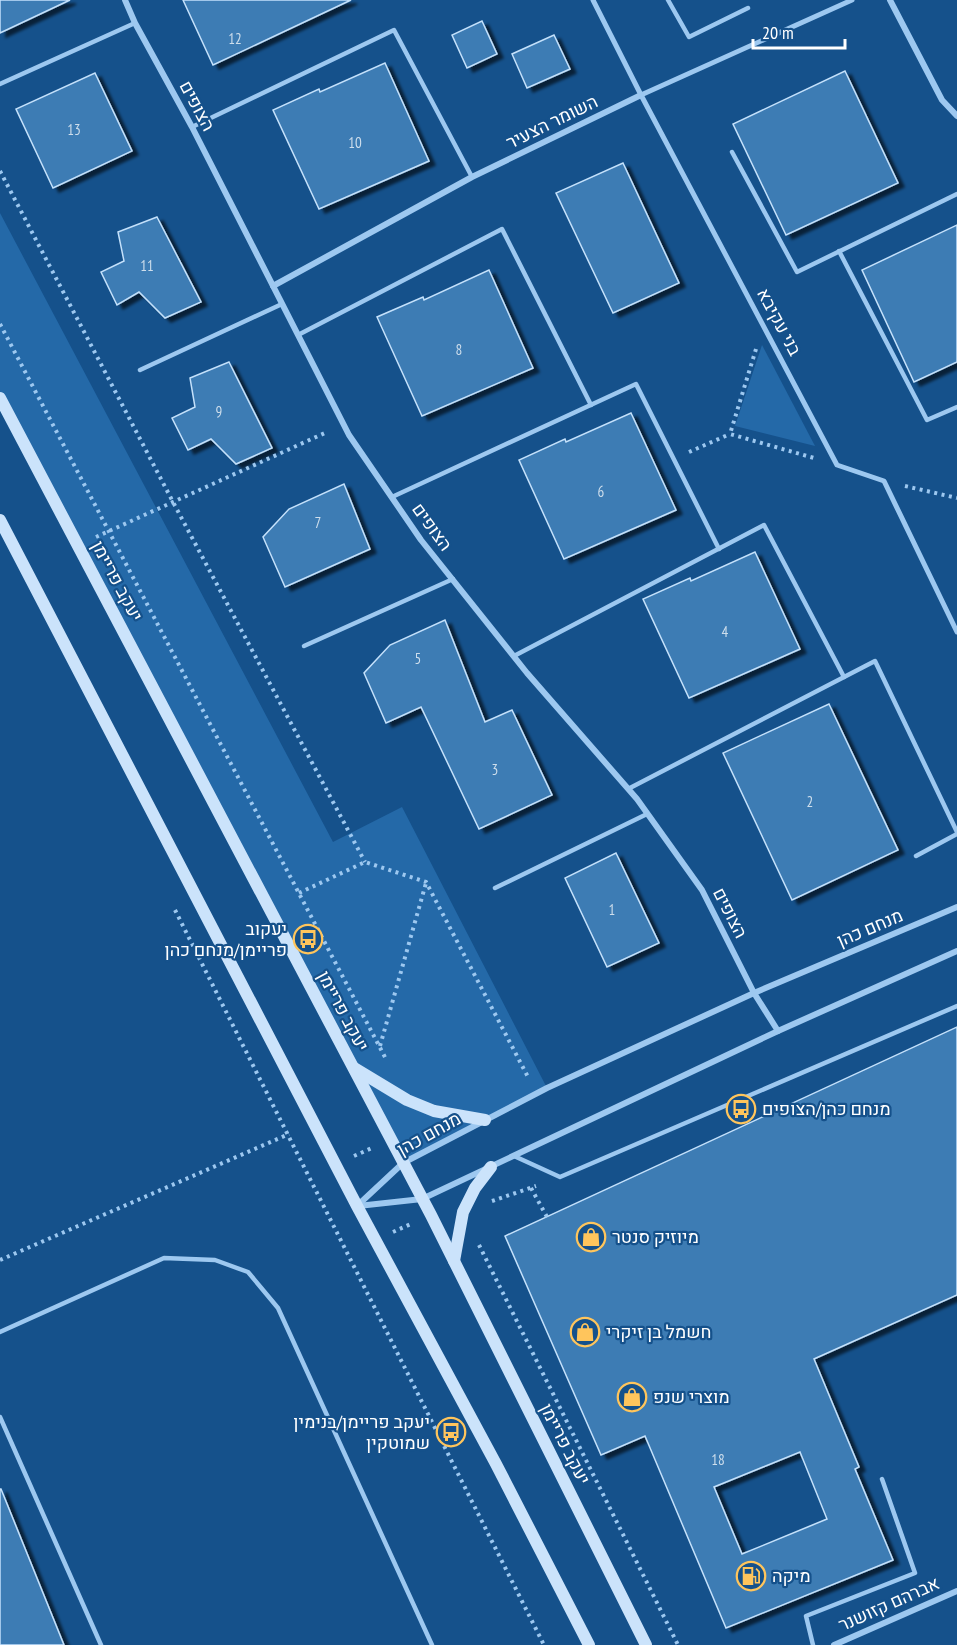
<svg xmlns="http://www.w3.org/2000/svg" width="957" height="1645" font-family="'PT Sans Narrow',Heebo,sans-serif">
<defs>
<filter id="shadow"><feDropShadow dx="6" dy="4" stdDeviation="1.5" flood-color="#0009"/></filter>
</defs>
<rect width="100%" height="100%" fill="#15518b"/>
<!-- green -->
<g fill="#2469a8">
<path d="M0,213L333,842L402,807L547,1088L403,1163L0,398Z"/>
<path d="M762,345L815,446L735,426Z"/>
</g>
<!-- building -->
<g fill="#3d7bb4" stroke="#c4e1fb" stroke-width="1.5" fill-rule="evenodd" filter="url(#shadow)">
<path d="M0,0H70L0,33Z"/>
<path d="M183,0H351L213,65Z"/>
<path d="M482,21L497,54L467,68L452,35Z"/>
<path d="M554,35L570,69L527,88L512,54Z"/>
<path d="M385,63L429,161L319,209L273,110L319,89L320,92Z"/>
<path d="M845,71L898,183L786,235L733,124Z"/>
<path d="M95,73L132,151L53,188L16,109Z"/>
<path d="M623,163L679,283L613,313L556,193Z"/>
<path d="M157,217L201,302L165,318L139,292L117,305L101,272L124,261L118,232Z"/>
<path d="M957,225V362L914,382L862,270Z"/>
<path d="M489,270L533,368L422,416L377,317L423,297L424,300Z"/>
<path d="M229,362L272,448L236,464L211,439L188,450L172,418L195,407L190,378Z"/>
<path d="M631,413L676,510L564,559L519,460L565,439L566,442Z"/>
<path d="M344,484L370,549L285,587L263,537L289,509Z"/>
<path d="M755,552L800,649L689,698L643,599L690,578L691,581Z"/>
<path d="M445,620L485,722L512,710L552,795L479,829L421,707L386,723L364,673L390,645Z"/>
<path d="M829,704L898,850L792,900L723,753Z"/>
<path d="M616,853L659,943L607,967L565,878Z"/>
<path d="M957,1027V1295L814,1359L859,1467L855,1469L893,1560L726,1628L645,1436L601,1455L505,1236ZM800,1452L827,1519L742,1554L714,1487Z"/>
<path d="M0,1489H1L64,1645H0Z"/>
</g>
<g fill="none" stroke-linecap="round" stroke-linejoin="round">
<!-- path -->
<g stroke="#9dc8f0" stroke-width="4" stroke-dasharray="3 4.5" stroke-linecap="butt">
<path d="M0,171L173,502L365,862"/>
<path d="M0,324L387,1061"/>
<path d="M756,349L730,434L814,458"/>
<path d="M689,452L730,434"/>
<path d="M905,486L957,498"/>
<path d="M96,537L327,432"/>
<path d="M299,893L365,862L426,882L528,1077"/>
<path d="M175,910L544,1645"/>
<path d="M380,1046L426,883"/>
<path d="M354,1156L372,1148"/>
<path d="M531,1188L547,1217"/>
<path d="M492,1201L536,1186"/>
<path d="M393,1232L413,1223"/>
<path d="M479,1245L678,1645"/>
<path d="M0,1260L289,1134"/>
</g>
<!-- service -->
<g stroke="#9dc8f0" stroke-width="4.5">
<path d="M668,0L689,37L748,8"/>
<path d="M0,84L135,23"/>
<path d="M192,127L394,30L472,177"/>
<path d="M732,152L797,272L957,194"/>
<path d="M839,251L927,420L957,407"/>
<path d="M298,335L502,229L591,405"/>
<path d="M140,370L282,304"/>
<path d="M392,497L636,384L719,549"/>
<path d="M304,646L453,579"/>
<path d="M514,656L764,525L844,677"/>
<path d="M628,789L875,661L957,832"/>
<path d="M916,856L957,834"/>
<path d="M495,888L647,814"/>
<path d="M514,1156L560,1177L957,1006"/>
<path d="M0,1332L164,1258L215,1260L248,1272L278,1308L432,1645"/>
<path d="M0,1417L101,1645"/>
<path d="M813,1645L806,1616L915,1573L882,1479"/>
</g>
<!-- pedestrian -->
<g stroke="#9dc8f0" stroke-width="5">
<path d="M593,0L641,95L837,465L884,481L957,632"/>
<path d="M641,95L852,0"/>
</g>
<!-- minor -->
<g stroke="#9dc8f0" stroke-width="6">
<path d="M125,0L135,23L192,127L349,435L421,540L527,673L637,799L702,890L754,993L778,1031"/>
<path d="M890,0L942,100L957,116"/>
<path d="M273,286L472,177L641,95"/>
<path d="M358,1205L403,1163L547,1088L754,993L957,907"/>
<path d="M358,1206L422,1199L778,1031L957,951"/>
<path d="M834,1645L957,1591"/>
</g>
<!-- secondary -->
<g stroke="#cbe3fb" stroke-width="12">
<path d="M0,398L431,1215L646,1645"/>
<path d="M0,520L357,1206L496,1464L589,1645"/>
<path d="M354,1068L407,1100L434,1111L485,1120"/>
<path d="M454,1261L463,1212L475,1188L491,1167"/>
</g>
</g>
<!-- icons -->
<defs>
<g id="bus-ring" transform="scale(1.5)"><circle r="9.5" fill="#15518b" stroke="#ffc55c" stroke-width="1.5"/><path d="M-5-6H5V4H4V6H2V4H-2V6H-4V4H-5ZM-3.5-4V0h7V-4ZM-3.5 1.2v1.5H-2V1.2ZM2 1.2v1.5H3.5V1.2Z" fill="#ffc55c"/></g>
<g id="shop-ring" transform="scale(1.5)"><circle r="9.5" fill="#15518b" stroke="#ffc55c" stroke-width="1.5"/><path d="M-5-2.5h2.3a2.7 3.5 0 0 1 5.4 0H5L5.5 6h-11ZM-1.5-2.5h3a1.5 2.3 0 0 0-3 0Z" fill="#ffc55c"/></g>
<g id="fuel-ring" transform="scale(1.5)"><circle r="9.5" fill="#15518b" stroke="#ffc55c" stroke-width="1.5"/><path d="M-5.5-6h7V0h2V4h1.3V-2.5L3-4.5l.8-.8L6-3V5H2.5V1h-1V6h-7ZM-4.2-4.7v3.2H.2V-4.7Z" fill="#ffc55c"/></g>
</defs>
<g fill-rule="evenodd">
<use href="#bus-ring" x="308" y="939"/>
<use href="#bus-ring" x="741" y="1109"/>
<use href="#shop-ring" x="591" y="1237"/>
<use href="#shop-ring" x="585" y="1332"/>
<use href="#shop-ring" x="632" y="1397"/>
<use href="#bus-ring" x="451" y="1432"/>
<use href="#fuel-ring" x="751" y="1576"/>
</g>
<g text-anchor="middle" stroke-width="4.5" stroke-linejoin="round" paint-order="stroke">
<!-- number labels -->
<g font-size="15" fill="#cedeec">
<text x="235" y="44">12</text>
<text x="74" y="135">13</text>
<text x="355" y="148">10</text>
<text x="147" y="271">11</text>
<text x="459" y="355">8</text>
<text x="219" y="417">9</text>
<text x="601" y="497">6</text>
<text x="318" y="528">7</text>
<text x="725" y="637">4</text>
<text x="418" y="664">5</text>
<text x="495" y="775">3</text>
<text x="810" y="807">2</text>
<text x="612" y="915">1</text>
<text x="718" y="1465">18</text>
</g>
<!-- street labels -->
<g font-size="18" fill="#fff" stroke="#15518b">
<text transform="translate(197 106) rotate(62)" y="6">הצופים</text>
<text transform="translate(552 122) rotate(-26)" y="6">השומר הצעיר</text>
<text transform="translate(779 322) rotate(62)" y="6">בני עקיבא</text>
<text transform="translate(432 527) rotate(54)" y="6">הצופים</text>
<text transform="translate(117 581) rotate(62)" y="6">יעקב פריימן</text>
<text transform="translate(730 913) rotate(63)" y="6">הצופים</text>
<text transform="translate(870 928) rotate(-23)" y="6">מנחם כהן</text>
<text transform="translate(343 1011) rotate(62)" y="6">יעקב פריימן</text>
<text transform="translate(429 1134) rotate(-29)" y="6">מנחם כהן</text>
<text transform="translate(565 1444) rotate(63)" y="6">יעקב פריימן</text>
<text transform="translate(889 1604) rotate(-24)" y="6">אברהם קזושנר</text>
</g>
<!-- poi labels -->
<g font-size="18" fill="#fff" stroke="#15518b" text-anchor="start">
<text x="287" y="935" text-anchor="end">יעקוב<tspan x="287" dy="21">פריימן/מנחם כהן</tspan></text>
<text x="762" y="1115">מנחם כהן/הצופים</text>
<text x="612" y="1243">מיוזיק סנטר</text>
<text x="606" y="1338">חשמל בן זיקרי</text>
<text x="653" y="1403">מוצרי שנפ</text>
<text x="430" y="1428" text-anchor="end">יעקב פריימן/בנימין<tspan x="430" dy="21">שמוטקין</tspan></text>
<text x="772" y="1582">מיקה</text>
</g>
</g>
<!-- scale -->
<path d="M753 39v9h92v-9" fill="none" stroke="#ffffff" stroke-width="3"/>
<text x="762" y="39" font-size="18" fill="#ffffff" stroke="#15518b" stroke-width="4.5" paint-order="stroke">20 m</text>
</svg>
